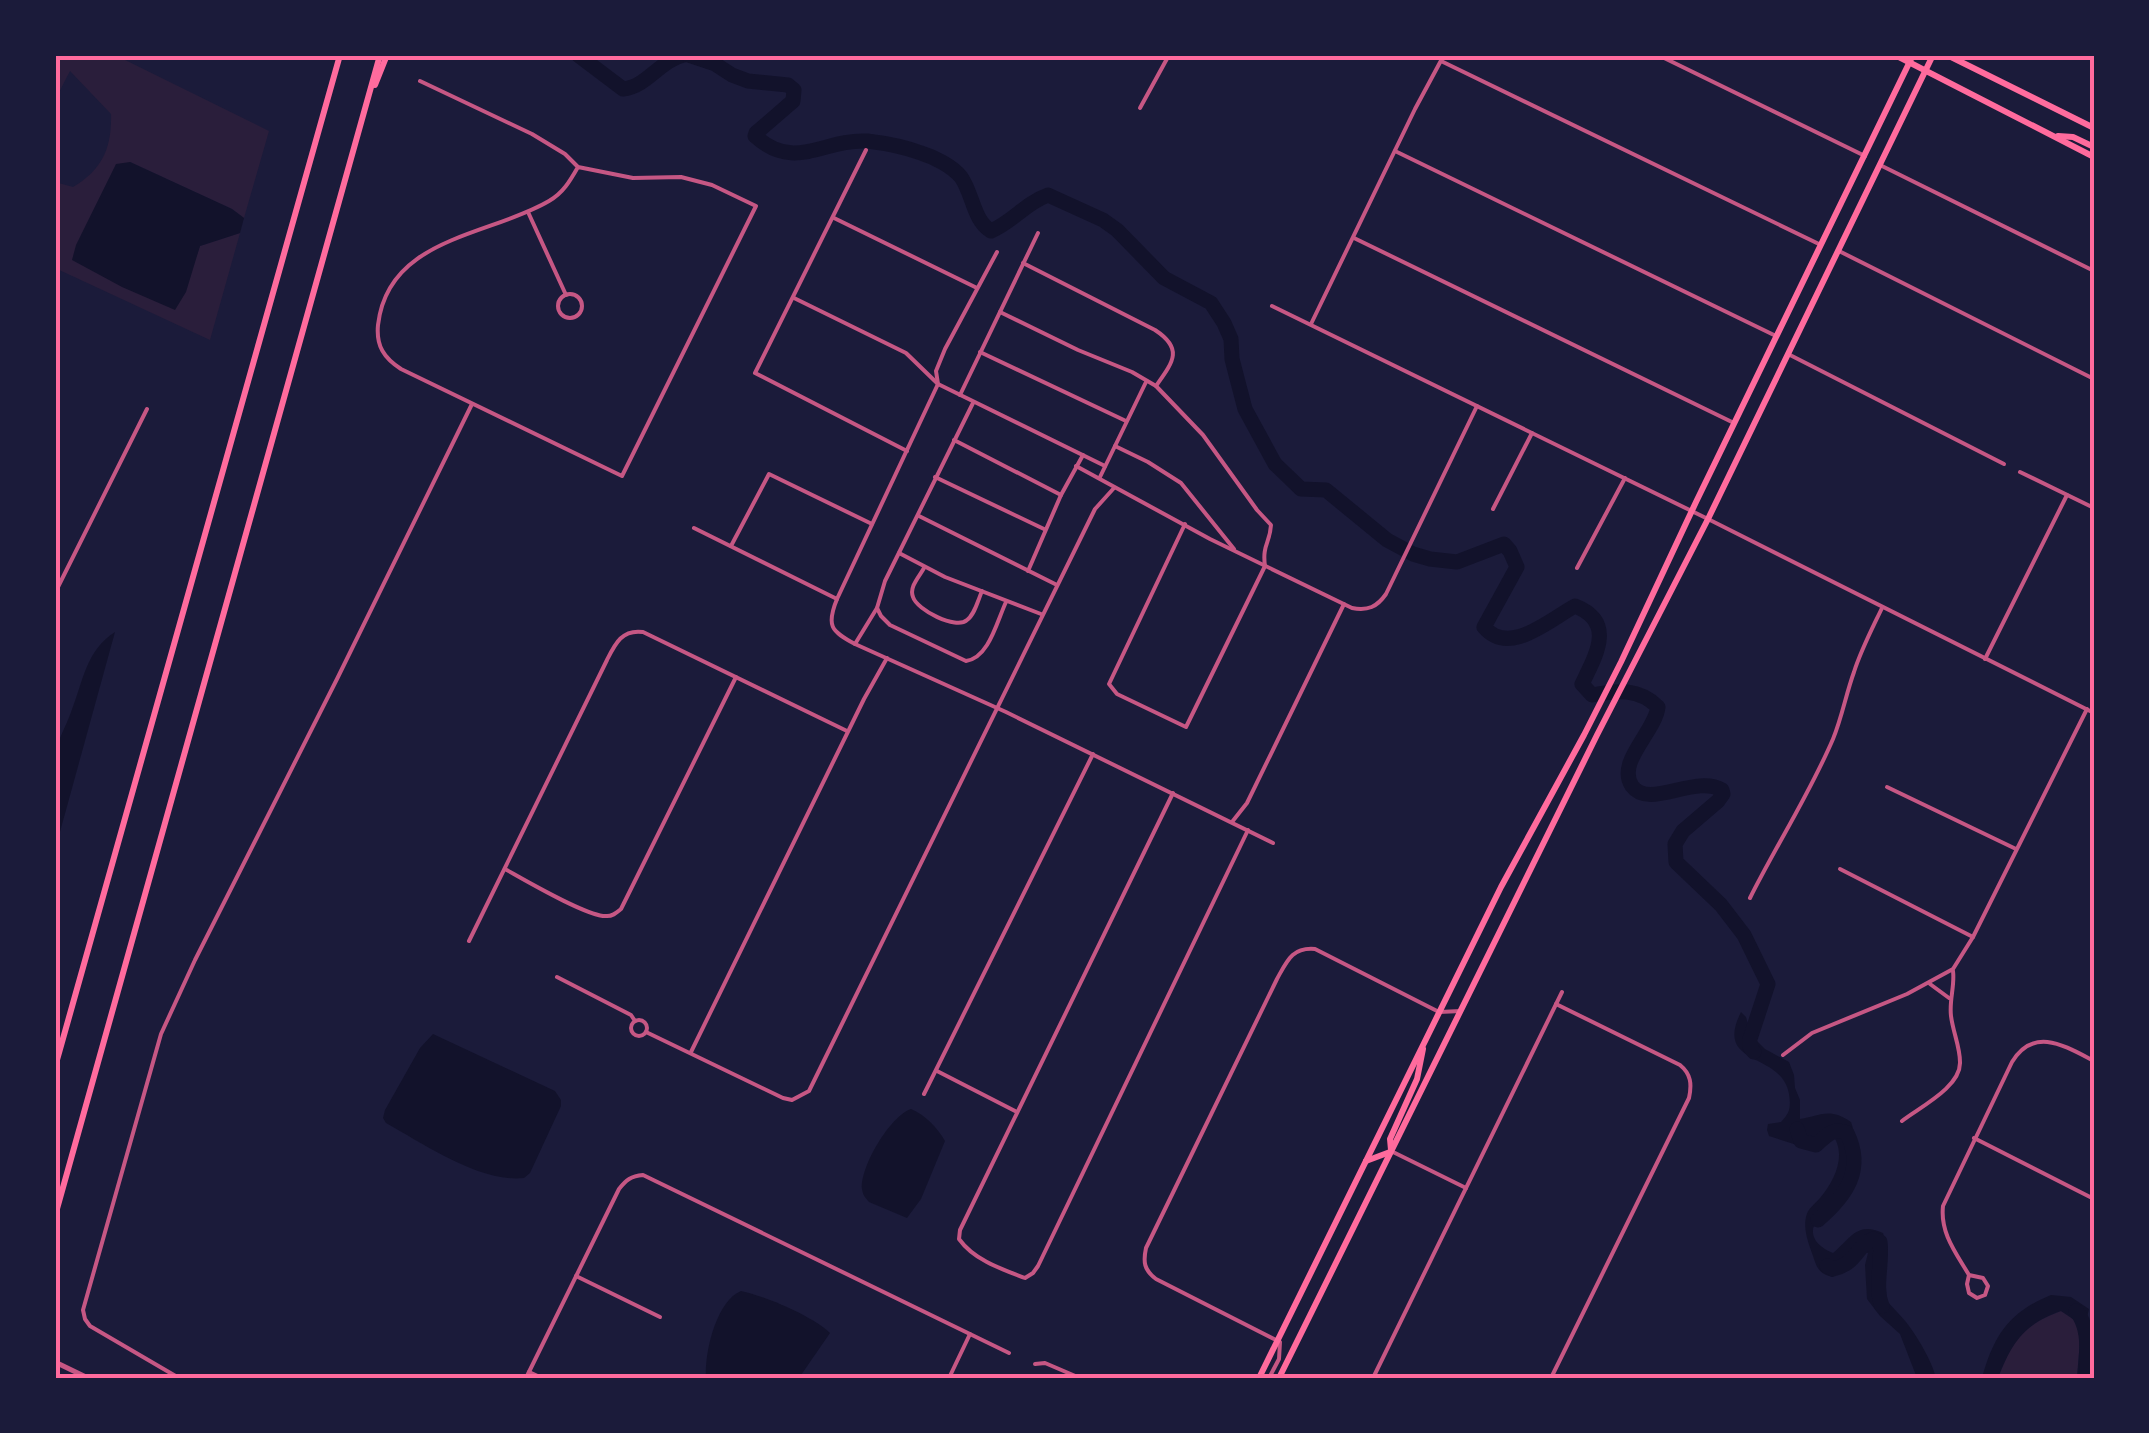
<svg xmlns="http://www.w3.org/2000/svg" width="2149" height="1433" font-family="Figtree,sans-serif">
<rect width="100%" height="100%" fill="#1b1b3a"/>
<!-- green -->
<g fill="#2a1e3b">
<path d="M55,55H115L269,131L244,218L232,209L130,162L192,268L200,246L240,233L210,340L55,268V182L73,187C102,170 112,148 111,114L70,71L55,100Z"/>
<path d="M2061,1311L2076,1321L2080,1340L2077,1378H1998C2012,1341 2023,1325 2061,1311Z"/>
</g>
<!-- water -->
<g fill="#12122b">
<path d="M130,162L232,209L244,218L240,233L200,246L186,292L175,310L122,287L72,260L76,245L116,164Z"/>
<path d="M115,632L55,850C55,821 51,783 55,756C57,740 66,727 71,712C83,682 86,650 115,632Z"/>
<path d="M1741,1012L1746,1017L1751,1035L1765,1049L1789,1062L1794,1075L1795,1088L1800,1100V1119C1821,1116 1829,1107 1851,1122C1860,1145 1846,1185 1833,1206C1828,1214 1814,1220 1813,1230C1812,1242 1824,1249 1833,1253C1851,1238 1857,1221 1883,1233C1891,1255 1869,1269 1877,1286C1884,1300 1896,1310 1906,1322C1917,1336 1932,1361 1936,1378H1917L1900,1334L1880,1316L1867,1299L1865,1265L1868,1253C1850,1252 1845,1267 1833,1277C1819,1274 1817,1268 1813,1256C1809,1244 1803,1230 1806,1217C1808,1208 1815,1204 1820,1198C1835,1180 1848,1153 1831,1133H1824L1800,1146L1769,1136L1767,1130L1768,1124L1781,1122C1790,1113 1791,1107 1789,1094C1782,1051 1713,1068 1741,1012Z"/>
<path d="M433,1034L555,1091L561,1100V1106L530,1173L524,1178C480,1183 424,1144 386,1123L383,1118L385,1110L420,1048Z"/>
<path d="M911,1109C925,1115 937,1127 945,1141L921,1199L907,1218L869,1202C865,1197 863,1196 862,1189C860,1167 890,1116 911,1109Z"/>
<path d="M741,1291C765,1296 812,1316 830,1333L799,1378H706C704,1354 716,1301 741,1291Z"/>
<path d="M2051,1295L2071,1297L2089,1309L2085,1326V1356L2094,1366L2093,1378H2077L2080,1340L2076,1321L2061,1311C2024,1324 2012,1342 1998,1378H1982C1994,1335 2009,1312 2051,1295Z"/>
</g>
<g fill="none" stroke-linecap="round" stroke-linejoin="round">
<!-- river -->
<g stroke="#12122b" stroke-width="15">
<path d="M578,55L623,89C647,87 660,60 684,55"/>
<path d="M688,55L715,64L732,75L748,81L788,85L794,90L793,101L756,133L755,136C795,172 823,139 867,141C884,143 905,147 921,153C934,157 952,166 961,177C973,194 973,220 991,231C1014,221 1024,204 1048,195L1103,220L1117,230L1164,278L1211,303L1224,323L1231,339L1232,359L1245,409L1275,464L1301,489L1326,490L1387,540L1413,554L1430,559L1457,562L1504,544L1510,551L1517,567L1484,627C1509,657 1549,620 1575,606C1616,622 1596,655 1582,684L1592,695C1617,690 1639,688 1658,707C1655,732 1616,762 1632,786C1649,810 1695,774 1722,790L1723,794L1718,801L1683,831L1675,844L1676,862L1721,905L1744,935L1768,984L1750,1039V1047L1754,1052"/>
<path d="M1797,1129L1801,1141L1816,1145C1826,1136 1833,1127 1847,1133C1865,1170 1846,1196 1818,1220"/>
<path d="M1827,1266L1833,1269C1858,1263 1855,1247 1873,1239L1880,1242C1883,1263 1874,1286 1882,1306"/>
<path d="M2076,1311C2091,1328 2086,1356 2087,1378"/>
</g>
<!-- minor -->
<g stroke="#c65784" stroke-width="4">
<path d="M817,55L820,57"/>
<path d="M1658,55L1865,156"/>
<path d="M1441,61L1821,245"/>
<path d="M420,81L532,134L565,154L578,167L633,178L681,177L712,185L756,206L622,476L401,369C384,358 376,346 378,325C388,237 490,236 549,201C563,193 570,181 578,167"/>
<path d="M1140,108L1169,55"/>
<path d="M866,150L755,373L907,451"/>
<path d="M1395,151L1776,336"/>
<path d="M1880,165L2094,271"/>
<path d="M528,212L566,295"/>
<path d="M834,218L977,288"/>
<path d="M1354,238L1734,423"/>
<path d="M1839,251L2094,379"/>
<path d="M997,252L945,349L936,371L938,384L837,599C826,626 831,631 855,644L1006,712L1273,843"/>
<path d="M1023,263L1155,330C1184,349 1173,362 1156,386"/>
<circle cx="570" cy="306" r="12"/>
<path d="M794,298L906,353L938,384L1105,466"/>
<path d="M1272,306L1708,519L2094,713"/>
<path d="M1000,312L1078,350L1132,372L1156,386L1203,435L1257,510L1271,525C1270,543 1262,545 1265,566L1186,727L1117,694L1109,684L1185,524"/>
<path d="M1311,324L1415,109L1444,55"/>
<path d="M980,352L1126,421"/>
<path d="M1790,355L2004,464"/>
<path d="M960,395L1038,233"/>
<path d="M954,440L1061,495"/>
<path d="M1115,446L1148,462L1181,483L1234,549"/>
<path d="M1076,466L1210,539L1352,608C1368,611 1377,607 1386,594L1477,406"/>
<path d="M2020,472L2094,508"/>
<path d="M935,477L1044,529"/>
<path d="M1100,477L1146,382"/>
<path d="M1493,509L1532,433"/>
<path d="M919,516L1057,585"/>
<path d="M694,528L837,599"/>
<path d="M731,546L769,474L872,524"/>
<path d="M899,553L945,577L1041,614"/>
<path d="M924,568C919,577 909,587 913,597C917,610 956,630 967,620C975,614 978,600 982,591"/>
<path d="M1577,568L1625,478"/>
<path d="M1028,571L1061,495L1083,455"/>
<path d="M55,593L147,409"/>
<path d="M877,608L881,616L890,625L966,661C989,658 997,621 1006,602"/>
<path d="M855,644L877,608L885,581L973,403"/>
<path d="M1985,659L2067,495"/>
<path d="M1887,787L2016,849"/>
<path d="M1173,793L960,1230L959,1239C974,1260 1001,1269 1025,1278L1033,1273L1038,1266L1248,830"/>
<path d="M1232,822L1247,803L1344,604"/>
<path d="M505,869C523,879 589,918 607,916C613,916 616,913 621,909L736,677"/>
<path d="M1840,869L1973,937"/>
<path d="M1750,898C1777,844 1809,795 1833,739C1842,717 1846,694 1854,672C1861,650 1872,629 1882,608"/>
<path d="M469,941L607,660C615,644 622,629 643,632L847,731"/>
<path d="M557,977L631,1015L635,1021"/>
<path d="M1930,984L1949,998"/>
<circle cx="639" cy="1028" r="8"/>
<path d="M646,1032L783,1098L792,1100L809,1091L1095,509L1114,488"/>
<path d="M691,1052L864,699L887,658"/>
<path d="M1783,1055L1812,1033L1907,994L1953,969L1973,937L2087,709"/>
<path d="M937,1071L1017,1112"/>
<path d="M924,1094L1093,754"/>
<path d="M1902,1121C1920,1107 1961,1087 1960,1062C1960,1047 1953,1032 1951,1016C1949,1000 1955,986 1953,971"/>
<path d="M1974,1138L2094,1199"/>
<path d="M1391,1151L1466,1188"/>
<path d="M1969,1275L1983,1278L1988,1286L1985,1295L1977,1298L1969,1293L1967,1284L1969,1275C1956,1253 1940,1233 1943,1206L2012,1062C2034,1026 2065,1046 2094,1061"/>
<path d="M576,1276L660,1317"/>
<path d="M1035,1364L1045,1363L1080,1378"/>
<path d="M529,1372L542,1378"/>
<path d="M179,1378L90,1326L85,1319L83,1310L161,1034L195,960L337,679L472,404"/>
<path d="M526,1378L619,1189C626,1180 631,1176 643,1175L1009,1353"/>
<path d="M949,1378L970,1334"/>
<path d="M1269,1378L1279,1359L1280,1342L1156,1279C1144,1270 1143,1262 1146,1248L1277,979C1287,961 1292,947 1315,949L1439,1012L1461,1011"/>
<path d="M1373,1378L1562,992"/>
<path d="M1551,1378L1689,1098C1692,1084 1691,1074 1680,1065L1556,1004"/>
</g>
<!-- tertiary -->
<path stroke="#c65784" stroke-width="5" d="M55,1362L88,1378"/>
<!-- primary -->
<g stroke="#ff6b9d" stroke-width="6">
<path d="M1895,55L2094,157"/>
<path d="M1947,55L2094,128"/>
<path d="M2058,136L2073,137L2094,147"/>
<path d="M1391,1150L1390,1139L1417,1079L1423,1049"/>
<path d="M1366,1161L1390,1152"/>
<path d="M1259,1378L1501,887L1584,735L1621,662L1696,502L1913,55"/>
<path d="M1279,1378L1597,735L1708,519L1933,55"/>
</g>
<!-- motorway -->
<g stroke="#ff6b9d" stroke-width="6">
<path d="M375,85L387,55"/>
<path d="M55,1067L340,55"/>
<path d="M55,1216L380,55"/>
</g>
</g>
<!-- border -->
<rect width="2149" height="1433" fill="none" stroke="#1b1b3a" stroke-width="115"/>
<rect x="58" y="58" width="2034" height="1318" fill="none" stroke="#ff6b9d" stroke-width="4"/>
</svg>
